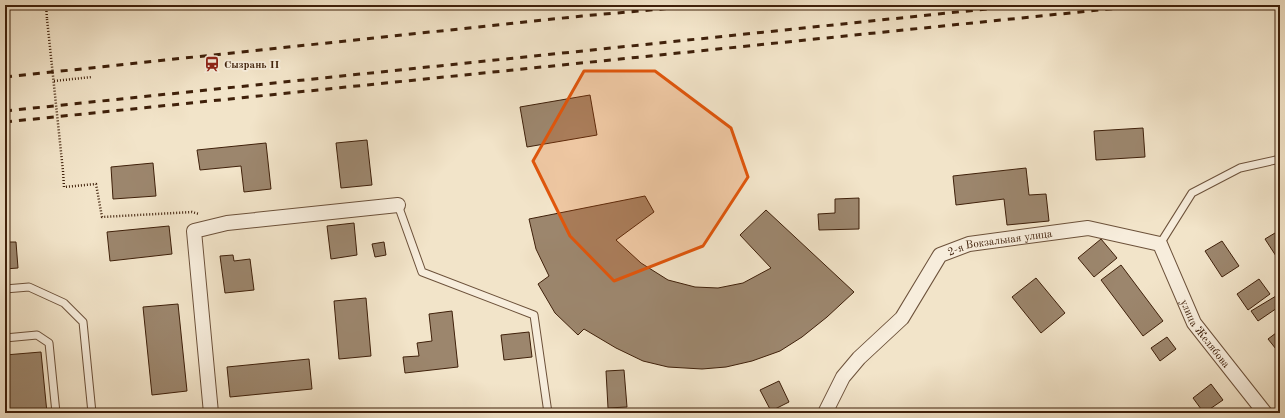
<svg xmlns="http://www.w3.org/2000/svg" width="1285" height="418" font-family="'Old Standard TT',serif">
<rect width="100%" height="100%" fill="#f2e4c9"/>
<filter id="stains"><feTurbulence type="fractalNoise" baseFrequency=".005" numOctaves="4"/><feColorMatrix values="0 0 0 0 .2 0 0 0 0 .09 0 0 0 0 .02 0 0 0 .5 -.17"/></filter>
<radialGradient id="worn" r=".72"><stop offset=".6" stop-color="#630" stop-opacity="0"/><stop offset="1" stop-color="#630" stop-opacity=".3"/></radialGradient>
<!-- building -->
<g fill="#9c866d" stroke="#3f200a">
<path d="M590,95L597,135L527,147L520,107Z"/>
<path d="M1143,128L1145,157L1096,160L1094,131Z"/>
<path d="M367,140L372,185L341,188L336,143Z"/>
<path d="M266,143L271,189L244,192L241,166L200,170L197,150Z"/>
<path d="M153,163L156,196L113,199L111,167Z"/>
<path d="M1026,168L1029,195L1046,194L1049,221L1007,225L1004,199L956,205L953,176Z"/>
<path d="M645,196L654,212L616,240L641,263L668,280L695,287L718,288L743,283L771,268L740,235L766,210L854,292L827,317L802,337L780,351L752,361L726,367L702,369L668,367L643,361L616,348L584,329L578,335L555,313L538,284L549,276L536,249L529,219Z"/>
<path d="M859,198V229L819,230L818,214L835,213V199Z"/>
<path d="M354,223L357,255L331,259L327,226Z"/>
<path d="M169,226L172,254L110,261L107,232Z"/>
<path d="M1280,230V254L1276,256L1265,239Z"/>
<path d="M1101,239L1117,258L1094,277L1078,258Z"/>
<path d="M1222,241L1239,266L1222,277L1205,251Z"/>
<path d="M5,242H16L18,268L5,269Z"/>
<path d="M384,242L386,255L375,257L372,244Z"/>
<path d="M233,255L234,261L250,259L254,290L225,293L220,256Z"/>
<path d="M1121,265L1163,321L1143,336L1101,280Z"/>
<path d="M1036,278L1065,313L1041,333L1012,297Z"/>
<path d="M1259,279L1270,294L1248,310L1237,294Z"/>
<path d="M1276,296L1280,302V306L1258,321L1251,311Z"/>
<path d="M366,298L371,356L339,359L334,301Z"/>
<path d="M178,304L187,391L152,395L143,307Z"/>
<path d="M452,311L458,367L405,373L403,357L419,356L417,343L432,341L429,314Z"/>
<path d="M1280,330V354L1268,339Z"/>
<path d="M529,332L532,357L504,360L501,335Z"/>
<path d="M1167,337L1176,349L1160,361L1151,348Z"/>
<path d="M41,352L47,413H5V355Z"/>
<path d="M309,359L312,389L230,397L227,367Z"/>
<path d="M624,370L627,407L608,408L606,371Z"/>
<path d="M779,381L789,402L771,411L760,390Z"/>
<path d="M1211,384L1223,400L1204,413L1193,398Z"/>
</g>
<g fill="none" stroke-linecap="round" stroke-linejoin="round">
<!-- lane casing -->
<g stroke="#6c513a" stroke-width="9">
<g id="lane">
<path d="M398,205L422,272L534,315L548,413"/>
<path d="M1160,244L1192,193L1240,168L1280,159"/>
<path d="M5,289L29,287L64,303L83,322L92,413"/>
<path d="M5,338L37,335L49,343L56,413"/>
</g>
</g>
<!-- street casing -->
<g stroke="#6c513a" stroke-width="16">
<g id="street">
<path d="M211,413L194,231L227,223L398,205"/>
<path id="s1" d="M825,413L843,377L859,358L902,318L940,255L969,244L1088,228L1160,244L1194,323L1265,413"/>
</g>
</g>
<!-- path -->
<g stroke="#3f200a" stroke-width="2.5" stroke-dasharray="1 2" stroke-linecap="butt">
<path d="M46,5L47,19"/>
<path d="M54,81L92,77"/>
<path d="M63,171L64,187L96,184L102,217L192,212L199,214"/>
</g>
<!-- lane -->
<use href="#lane" stroke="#f7eddc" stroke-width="7"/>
<!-- street -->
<use href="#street" stroke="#f7eddc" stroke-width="14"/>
<!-- rail -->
<g stroke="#3f200a" stroke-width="3" stroke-dasharray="7 7" stroke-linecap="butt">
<path d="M5,77L582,16L708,5"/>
<path d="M5,111L1025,5"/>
<path d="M5,122L1148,5"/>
</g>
<!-- path-bridge -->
<path stroke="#3f200a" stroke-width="2.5" stroke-dasharray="1 2" stroke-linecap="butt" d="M47,19L63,171"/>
</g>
<!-- marked area -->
<path fill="#e0560c" fill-opacity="0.2" stroke="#e0560c" stroke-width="3" stroke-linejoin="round" d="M584,71H655L731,128L748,177L703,246L614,281L570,236L533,161Z"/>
<!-- icons -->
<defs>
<g id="station-bare" transform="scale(1.2)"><path d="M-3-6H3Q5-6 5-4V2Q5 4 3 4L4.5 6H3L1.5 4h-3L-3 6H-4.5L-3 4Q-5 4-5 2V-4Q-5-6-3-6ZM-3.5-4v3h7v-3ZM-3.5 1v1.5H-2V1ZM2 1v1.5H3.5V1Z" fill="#8f2418" stroke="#f7eddc" stroke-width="2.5" paint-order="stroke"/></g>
</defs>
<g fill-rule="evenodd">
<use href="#station-bare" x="212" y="64"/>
</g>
<g text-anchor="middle" stroke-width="3.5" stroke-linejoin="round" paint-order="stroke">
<!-- poi labels -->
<g font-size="11" font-weight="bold" fill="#3f200a" stroke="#f7eddc" text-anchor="start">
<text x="224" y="68">Сызрань II</text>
</g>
<!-- street labels -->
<g font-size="11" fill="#3f200a" stroke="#f7eddc">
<text dy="4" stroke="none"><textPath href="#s1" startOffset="259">2-я Вокзальная улица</textPath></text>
<text dy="4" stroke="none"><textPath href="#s1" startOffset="523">улица Желябова</textPath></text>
</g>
</g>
<!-- margin -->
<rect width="1285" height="418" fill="none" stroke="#f2e4c9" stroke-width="20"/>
<rect x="6" y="6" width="1273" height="406" fill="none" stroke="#3f200a" stroke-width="2"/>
<rect x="10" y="10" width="1265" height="398" fill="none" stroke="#3f200a"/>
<rect width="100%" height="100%" filter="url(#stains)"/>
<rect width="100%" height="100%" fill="url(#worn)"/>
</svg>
